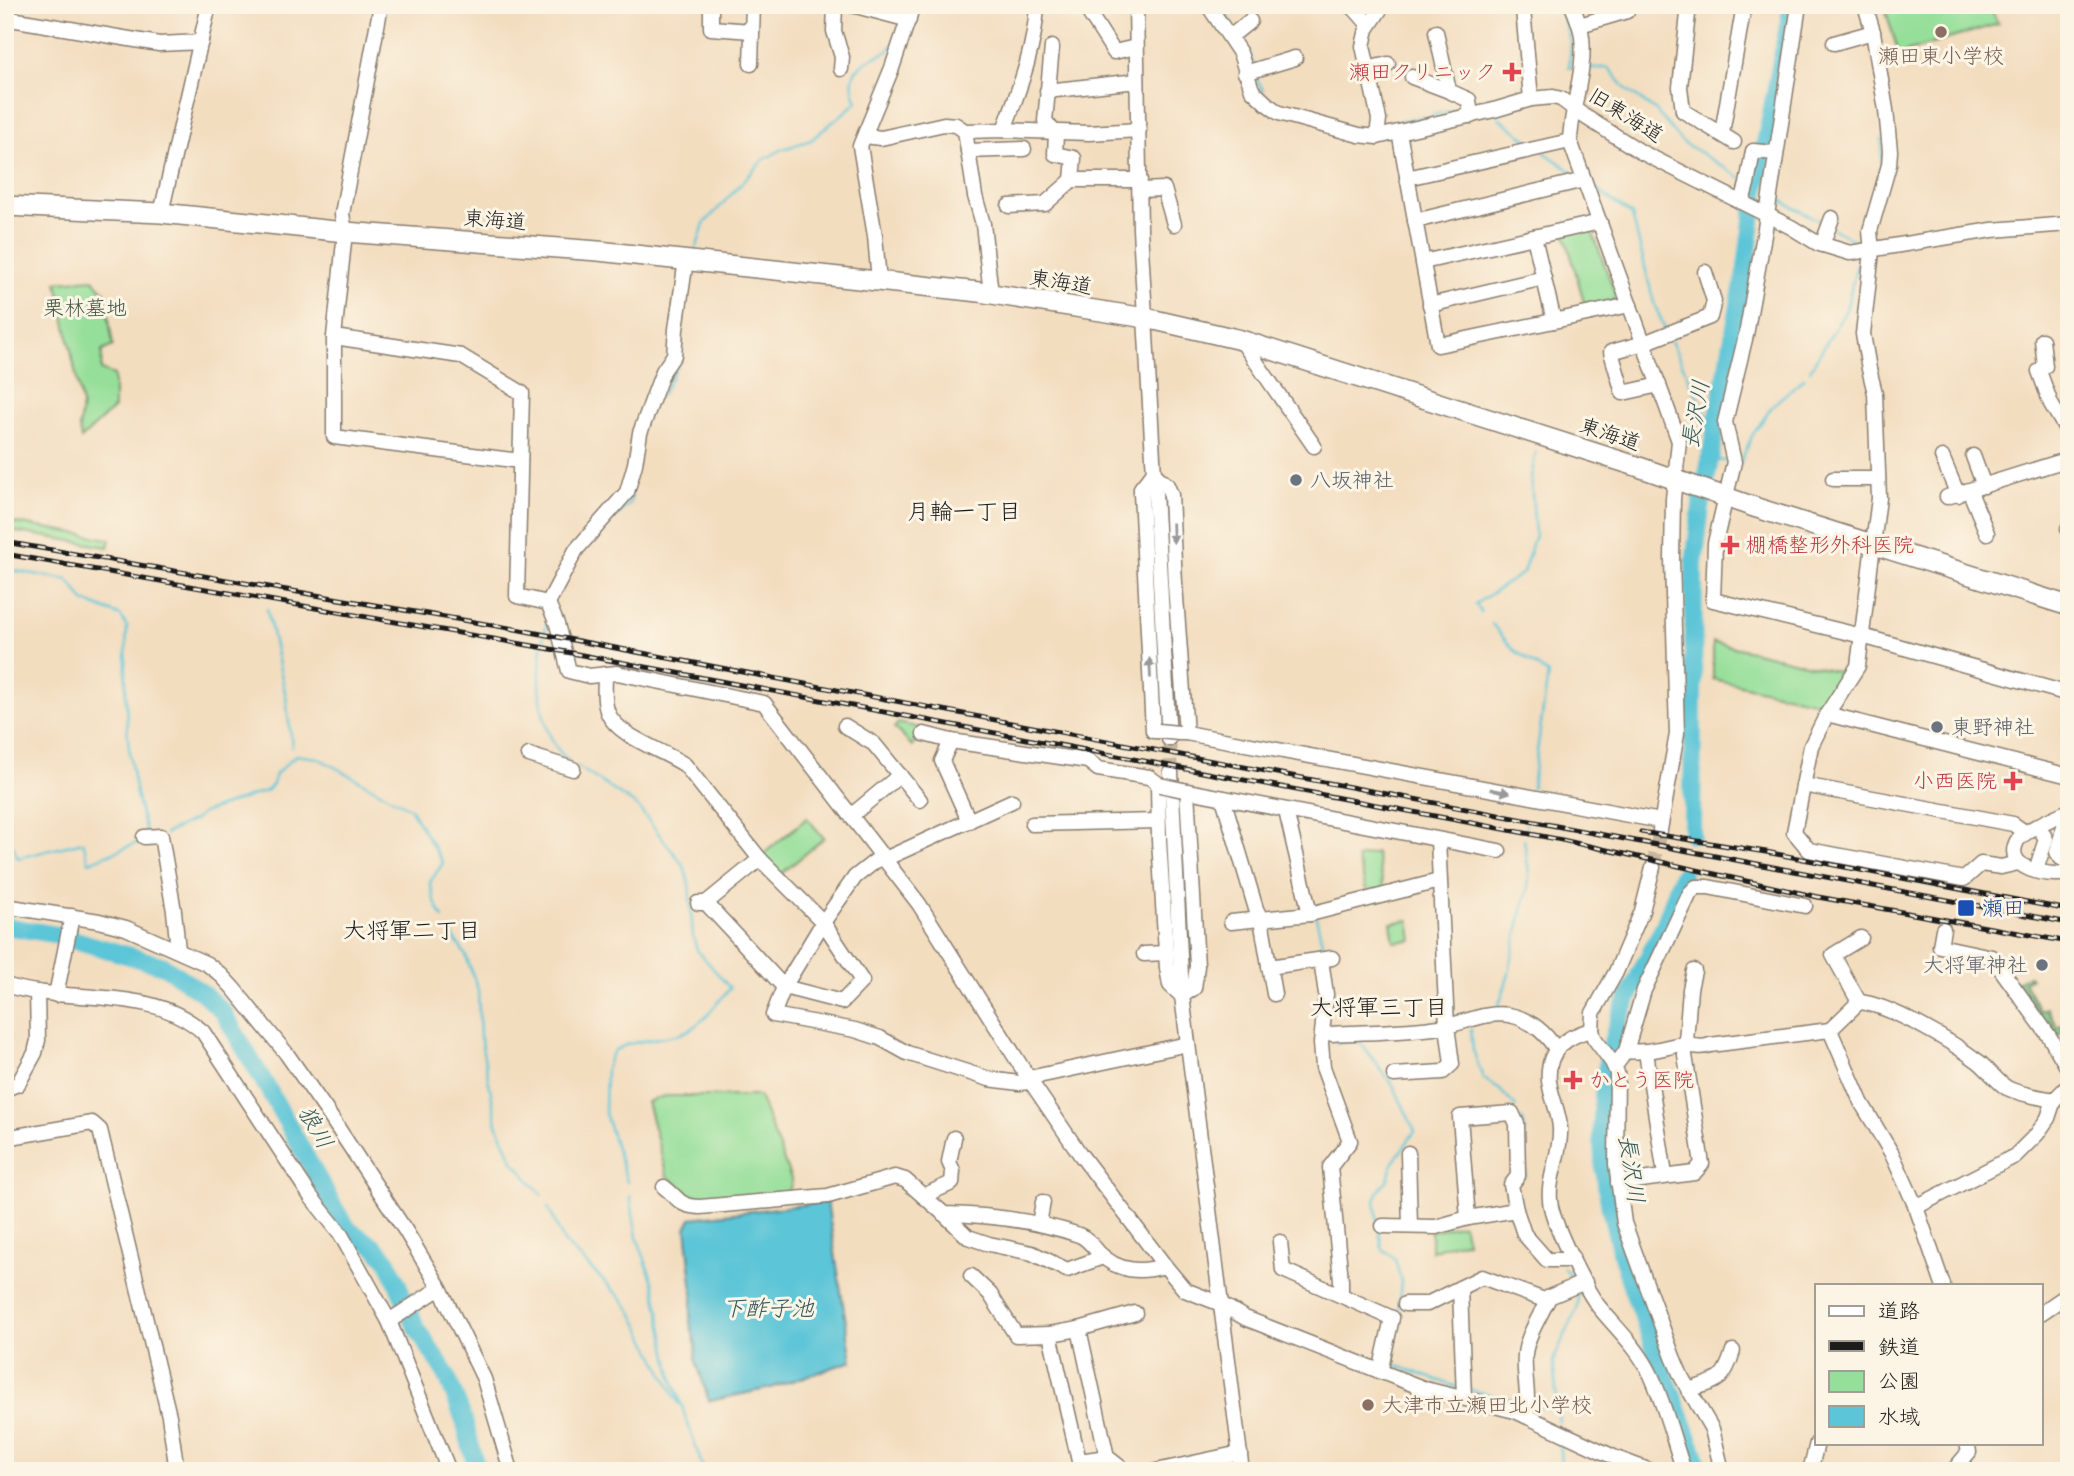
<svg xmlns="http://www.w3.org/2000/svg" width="2074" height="1476" font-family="'Shantell Sans','Klee One',sans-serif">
<rect width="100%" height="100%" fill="#fcf5e5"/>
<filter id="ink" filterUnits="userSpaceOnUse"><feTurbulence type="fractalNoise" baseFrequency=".0143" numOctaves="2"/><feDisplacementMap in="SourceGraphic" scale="14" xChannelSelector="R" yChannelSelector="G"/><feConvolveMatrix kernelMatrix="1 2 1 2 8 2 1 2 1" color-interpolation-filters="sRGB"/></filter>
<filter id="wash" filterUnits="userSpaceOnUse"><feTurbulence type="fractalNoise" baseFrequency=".00686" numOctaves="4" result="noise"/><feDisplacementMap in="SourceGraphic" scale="28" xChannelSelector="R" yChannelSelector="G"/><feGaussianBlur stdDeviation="1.57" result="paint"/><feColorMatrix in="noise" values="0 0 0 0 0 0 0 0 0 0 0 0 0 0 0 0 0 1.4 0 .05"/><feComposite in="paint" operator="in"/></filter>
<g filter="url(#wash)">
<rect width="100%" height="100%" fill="#f3ddbf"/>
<!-- green -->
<g fill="#96df9a" stroke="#597e5b" stroke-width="2">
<path d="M1884,5H1989L1998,24L1899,54Z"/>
<path d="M1587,228L1592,231L1616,296L1614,301L1585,306L1565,234Z"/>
<path d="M93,279L105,292L113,346L102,351L101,370L114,375V408L81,439L79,428L82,405L57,282Z"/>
<path d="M5,521L110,539L108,547L5,530Z"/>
<path d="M1713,642L1848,674L1826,704L1713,679Z"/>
<path d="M898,723L921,728L920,739L912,746L894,728Z"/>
<path d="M807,818L824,838L780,875L762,855Z"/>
<path d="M1376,853L1384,889L1367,893L1357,858Z"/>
<path d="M1409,920L1412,940L1394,942L1391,923Z"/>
<path d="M665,1096H759L792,1182L788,1193L698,1200L667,1176L647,1102Z"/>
<path d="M1463,1224L1467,1242L1455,1243L1431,1251V1231Z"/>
</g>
<!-- forest -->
<path fill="#78be82" stroke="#4a6d4f" stroke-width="2" d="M2028,975L2031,978L2024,982L2040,1011L2047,1008L2057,1027L2062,1025L2065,1031L2055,1038L2017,982Z"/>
<!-- water -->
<path fill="#5cc5d7" stroke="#3c707a" stroke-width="2" d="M827,1202L852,1361L771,1388L709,1401L695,1358L696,1346L690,1322L693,1293L686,1228L691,1218Z"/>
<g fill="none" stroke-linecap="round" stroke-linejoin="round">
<!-- stream -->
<g stroke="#5cc5d7" stroke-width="2.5">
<path d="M1559,5L1571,45L1569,68L1571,67"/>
<path d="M1222,8L1233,26"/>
<path d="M1239,37L1248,50L1253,64"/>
<path d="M1590,68H1609L1627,90L1656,111L1681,141L1743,179"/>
<path d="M1256,78L1263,90"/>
<path d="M1478,106L1484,104"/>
<path d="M1432,115L1465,108"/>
<path d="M1499,118L1532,143"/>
<path d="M1386,127L1403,120L1424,117"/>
<path d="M1544,152L1575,174"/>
<path d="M1878,177L1882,164V139"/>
<path d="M1752,184L1762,189"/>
<path d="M1594,188L1632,215L1654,303L1665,329"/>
<path d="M1777,198L1823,223"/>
<path d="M1833,229L1860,243"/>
<path d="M1860,244L1863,231"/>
<path d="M696,249L704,224L763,160L783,149L811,140L857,102C847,77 853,66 879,55C886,52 889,52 892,45"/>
<path d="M687,297L693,273"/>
<path d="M1671,341L1706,414L1711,456"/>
<path d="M1810,370L1846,310L1858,260"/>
<path d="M661,396L681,359L682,341"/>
<path d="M1710,459L1725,461"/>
<path d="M1740,463L1753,434L1774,404L1804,378"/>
<path d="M595,538L629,504L632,496"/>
<path d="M5,569L68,580L84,601L121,616L127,627C124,697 125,766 146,832"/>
<path d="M267,609L286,697L292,747"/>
<path d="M1481,612L1475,604L1523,573L1535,535L1531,477L1536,453"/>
<path d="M548,619C536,658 533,733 569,761"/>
<path d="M1492,624L1513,649L1548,674L1532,787"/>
<path d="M295,755L318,758L410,808L443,863L430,882L434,900L443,918"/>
<path d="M577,766L637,806L684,866L689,884L693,937L697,950L730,988L706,1017L691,1029L680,1034L628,1044L615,1050L610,1057L606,1069L605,1113L627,1182"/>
<path d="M1529,807V806"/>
<path d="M1526,826V825"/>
<path d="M5,827L18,858L83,842L89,862L142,841"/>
<path d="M165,834L194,820L203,813L268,790L273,784L276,774L295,756"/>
<path d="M1316,917L1325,955"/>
<path d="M451,933L466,956L478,990L480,1036L497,1124L513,1161L542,1195"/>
<path d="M1498,1008L1508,977L1522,910L1528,890L1529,873L1524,839"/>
<path d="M1331,1009L1335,994L1332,989"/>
<path d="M1471,1029L1473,1050L1483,1078L1500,1090L1516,1107"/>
<path d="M1335,1039L1337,1043L1358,1040L1393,1085L1415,1131L1392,1164L1388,1179L1378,1192L1375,1201L1378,1224"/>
<path d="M1522,1119L1524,1124V1137"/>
<path d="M1525,1176V1155"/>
<path d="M630,1196L637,1237L654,1285L672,1377L704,1471"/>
<path d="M548,1207L564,1242L622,1299L632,1312L679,1404"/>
<path d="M1379,1231L1382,1248L1395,1259L1401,1281L1398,1318"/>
<path d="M1563,1267L1572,1278"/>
<path d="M1397,1328L1395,1344L1389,1363L1457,1387"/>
<path d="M1470,1390L1520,1401"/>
<path d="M1536,1406L1557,1411"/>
<path d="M1559,1422L1553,1361L1577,1309L1578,1295"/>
<path d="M1560,1442L1561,1471"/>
</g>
<!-- river -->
<g stroke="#5cc5d7" stroke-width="18">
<path d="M1692,834L1694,564L1701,507L1746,268L1756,190L1792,5"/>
<path d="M1682,875C1676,891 1671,909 1664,925C1648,960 1627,994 1615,1031C1569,1189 1651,1326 1701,1471"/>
<path d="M5,926L58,935L164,966L204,994L223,1012L271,1094L335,1209L349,1230L375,1247L388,1261L416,1327L446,1374L464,1420L477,1471"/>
</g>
</g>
</g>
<g filter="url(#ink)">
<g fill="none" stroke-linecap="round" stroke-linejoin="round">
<!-- minor-tunnel -->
<g stroke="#c8b69e" stroke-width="14" stroke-dasharray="14 7" stroke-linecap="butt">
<path d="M1169,739L1171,772"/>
<path d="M1653,867L1660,830"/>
</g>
<!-- minor casing -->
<g stroke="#887c6e" stroke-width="17">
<g id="minor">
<path d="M381,5L342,214L345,232L334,337V437L520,461"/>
<path d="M711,5V28L752,31"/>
<path d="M835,5L834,31L842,57L841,69"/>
<path d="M852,5L909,20"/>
<path d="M1084,5L1114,52L1136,47"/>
<path d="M1136,5L1140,229L1169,739"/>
<path d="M1208,5L1240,53L1252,90L1267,104L1279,113L1359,135L1377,137L1494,110L1531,99L1553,97L1561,99L1584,116L1641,152L1791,227L1817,243L1850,253L1992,230L2069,224"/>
<path d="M1347,5L1354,8L1369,25"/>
<path d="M1572,5C1576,16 1581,26 1582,37C1586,71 1571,107 1570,141L1679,441L1673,499L1672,559L1677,734L1660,830"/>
<path d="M1689,5L1680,87L1683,111L1734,142"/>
<path d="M1799,5L1764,235L1746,335L1725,422L1734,462L1715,543L1713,600L1862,636L2069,694"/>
<path d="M1865,5L1873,32L1886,110L1890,151L1889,165L1870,231L1872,251L1863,334L1869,369L1875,393L1879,498L1873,545L1858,666L1827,714L1811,746L1794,832L1809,850L1964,879L1981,864L2001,867L2018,863"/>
<path d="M1523,9L1531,99"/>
<path d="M5,18L159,44L201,42"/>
<path d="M1580,25L1627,11"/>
<path d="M1436,32L1449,91L1469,100L1471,116"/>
<path d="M1230,37L1250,21"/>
<path d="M1834,43L1873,32"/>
<path d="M1052,47L1045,121L1056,134L1055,154L1074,158L1072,180H1140"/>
<path d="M751,64L753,5"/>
<path d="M1367,69L1388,64"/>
<path d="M1245,73L1295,58"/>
<path d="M1412,77L1449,91"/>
<path d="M1047,91L1137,81"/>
<path d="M1004,130C1019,89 1035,49 1037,5"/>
<path d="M965,131L975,196L983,224L991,294"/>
<path d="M1399,132L1438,345L1630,305"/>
<path d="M1722,133L1744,5"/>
<path d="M865,136L881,138L944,124L956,125L965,131L1004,130L1089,133L1139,130"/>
<path d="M1377,137L1379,119L1363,46L1367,29L1383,5"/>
<path d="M968,151L1024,149"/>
<path d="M1407,178L1570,141"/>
<path d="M1140,190L1164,189L1174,224"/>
<path d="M1742,202L1747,184L1753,151L1776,153"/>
<path d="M1009,206L1045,204L1072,180"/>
<path d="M161,213L209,5"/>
<path d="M1415,221L1584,180"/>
<path d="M1534,237L1554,321"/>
<path d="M1822,245L1832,218"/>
<path d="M1423,262L1600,222"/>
<path d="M879,281L875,236L860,146L892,68L913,5"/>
<path d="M1430,305L1544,278"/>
<path d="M334,337L461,356L522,393L517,596L548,603L557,624L569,671L589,676L617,673L764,703L919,904L1031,1082L1080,1154L1165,1266L1185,1290L1221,1304L1245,1318L1425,1389L1515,1411L1616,1458L1651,1471"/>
<path d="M1241,340L1314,446"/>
<path d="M2042,340L2045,366L2039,371L2051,404L2069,434"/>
<path d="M1659,385L1623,393L1611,352L1644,343L1710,317L1714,301L1705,272"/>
<path d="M1973,456L1984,486"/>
<path d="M1942,457L1958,495"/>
<path d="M1833,479H1878"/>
<path d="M1970,492L1987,533"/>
<path d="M1947,497L2069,459"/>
<path d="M2068,529L2069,530"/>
<path d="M548,603L576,550L627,492L635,464L640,433L663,371L674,355L676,329L686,260"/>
<path d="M605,674C605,686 603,702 608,713C618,737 663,750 685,765L760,859L823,922L862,981L842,1002L784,987L706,903"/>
<path d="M1827,714L2069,776"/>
<path d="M845,726L874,744L920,800"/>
<path d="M1158,731H1153L1141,493V488L1153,473L1167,485L1171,495L1175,584L1186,733H1179"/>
<path d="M1186,733L1661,821"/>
<path d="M924,734L951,741L1088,761L1098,769L1149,777L1160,785"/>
<path d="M951,741L942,761L969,821"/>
<path d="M529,755L573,769"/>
<path d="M1171,772L1182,996L1242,1471"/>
<path d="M1158,785L1159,840L1167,968L1170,985L1182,996"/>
<path d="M1803,785L2013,824L2026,833"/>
<path d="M1183,790L1499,851"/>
<path d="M1223,798L1256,909L1261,919L1274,994"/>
<path d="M1286,811L1310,914"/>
<path d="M2068,811L2057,852L2061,858L2069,862"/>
<path d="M2069,811C2057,816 2023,831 2017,841C2002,870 2050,877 2069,873"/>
<path d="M852,815L900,775"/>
<path d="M1032,824L1158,821"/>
<path d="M144,837L161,836L174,911L178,950"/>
<path d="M883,855L855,877L822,924L784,987L773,1015L855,1030L880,1038L907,1053L989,1079L1019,1083L1031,1082"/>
<path d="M885,859L1012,801"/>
<path d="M1653,867L1642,911L1616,972L1593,1013L1592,1030L1594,1038L1612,1062L1617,1073L1616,1164L1624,1223L1673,1357L1682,1378L1712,1429L1722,1471"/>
<path d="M2036,870L2046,839L2039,827"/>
<path d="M698,903H706L760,859"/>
<path d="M5,906L99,921L126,928L207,964L220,974L233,988L286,1053L326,1110L405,1230L440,1288L484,1379L511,1471"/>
<path d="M1231,922L1310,914L1439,881"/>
<path d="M1943,929L1940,946L1992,957L2049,1036L2069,1070"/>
<path d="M1144,954L1166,953"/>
<path d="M1321,960L1326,994L1321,1043L1323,1067L1350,1141L1330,1167L1341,1280V1295"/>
<path d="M1269,967L1332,958"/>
<path d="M5,985C68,1005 150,984 203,1032L311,1197L340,1233L389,1321L449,1471"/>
<path d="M56,995L72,916"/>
<path d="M1182,996L1194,988L1197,966L1187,791"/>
<path d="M1859,1002L1830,1030L1861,1102L1892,1154L1916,1207L1943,1285"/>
<path d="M1859,1002C1889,1004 1954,1043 1979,1062C1989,1070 1996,1081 2007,1088C2021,1095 2039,1097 2054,1100"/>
<path d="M1859,1002L1833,955L1861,938"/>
<path d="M1592,1030C1565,1036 1546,1051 1549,1081C1551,1097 1559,1112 1560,1128C1562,1154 1545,1181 1551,1207C1556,1229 1585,1289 1599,1307C1617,1329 1639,1349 1651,1375C1665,1405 1673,1439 1684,1471"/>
<path d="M1332,1034C1368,1032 1405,1032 1440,1027C1463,1024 1486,1011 1509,1015C1530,1019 1545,1032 1556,1049"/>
<path d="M1626,1051C1645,1053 1659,1049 1677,1045C1688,1043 1699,1050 1710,1045L1830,1030"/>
<path d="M1646,1052L1665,1175"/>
<path d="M1615,1066L1626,1051L1644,990L1690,893L1696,887H1708L1805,906"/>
<path d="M1394,1075L1443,1072L1452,1064L1447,1026L1438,840"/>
<path d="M1029,1078L1188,1044"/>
<path d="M5,1089L18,1084L35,1053L38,1040L37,992"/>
<path d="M5,1138L92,1123L100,1130L169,1416L177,1471"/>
<path d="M1408,1153L1410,1226"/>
<path d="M1618,1183L1694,1173L1702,1164L1685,1055L1690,989L1694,971"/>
<path d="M664,1187C680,1199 678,1206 700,1207L828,1196L895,1177L905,1180L944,1214C990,1215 1035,1220 1079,1235C1087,1238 1093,1246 1099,1253C1118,1272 1140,1273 1165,1266"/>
<path d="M923,1196L952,1183L953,1171L949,1162L954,1138"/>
<path d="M1916,1207L2015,1156L2037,1134L2048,1118L2054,1100L2069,1085"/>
<path d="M944,1214L968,1237L989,1244L1032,1253L1067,1270L1103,1257"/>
<path d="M1468,1218L1460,1117L1512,1113L1517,1124L1518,1176L1511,1185L1516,1210L1524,1234L1547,1260H1567L1572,1257"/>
<path d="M1039,1224L1043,1202"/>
<path d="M1383,1226L1436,1227L1468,1218L1516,1210"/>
<path d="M1280,1242L1283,1270L1392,1318L1380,1372"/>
<path d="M971,1276L990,1294L1016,1335L1050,1334"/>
<path d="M1460,1288L1464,1398"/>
<path d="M1405,1304H1427L1482,1277L1547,1301"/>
<path d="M2041,1313L2069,1294"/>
<path d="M389,1321L440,1288"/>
<path d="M1079,1329L1135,1313"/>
<path d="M1688,1390C1717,1381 1724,1382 1733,1351"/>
<path d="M1526,1416C1530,1395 1523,1374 1525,1354C1527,1335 1541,1315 1549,1297L1585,1282"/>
<path d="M1107,1457L1079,1461L1050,1334L1079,1329L1107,1457L1125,1471"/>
<path d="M1156,1471L1240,1453"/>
<path d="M1810,1471L1817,1443"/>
<path d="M1953,1471L1969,1452L1967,1443"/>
</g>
</g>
<!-- highway casing -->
<g stroke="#887c6e" stroke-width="22">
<path id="highway" d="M5,206L161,213L345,232L598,251L979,292L1146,318L1241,340L1639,467L1757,508L2069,606"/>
</g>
<!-- minor -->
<use href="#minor" stroke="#fff" stroke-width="14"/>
<!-- highway -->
<use href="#highway" stroke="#fff" stroke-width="19"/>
<!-- rail casing -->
<g stroke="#1c1c1c" stroke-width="5">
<g id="rail">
<path d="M5,542L515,629L2069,923"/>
<path d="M5,554L545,648L1562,840L1818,897L2069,942"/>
<path d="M1641,832L1766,852L2069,910"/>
</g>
</g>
<!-- rail -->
<use href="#rail" stroke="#fcf5e5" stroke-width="2.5" stroke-dasharray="8" stroke-linecap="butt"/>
<!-- minor-bridge casing -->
<g stroke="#887c6e" stroke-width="17" stroke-linecap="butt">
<g id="minor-bridge">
<path d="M1158,731L1179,733"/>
<path d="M1160,785L1183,790"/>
</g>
</g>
<!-- minor-bridge -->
<use href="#minor-bridge" stroke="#fff" stroke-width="14"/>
</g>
<!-- one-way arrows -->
<defs><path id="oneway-solid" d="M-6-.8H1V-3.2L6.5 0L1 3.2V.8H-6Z" transform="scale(1.75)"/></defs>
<g fill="#999">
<use href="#oneway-solid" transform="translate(1173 533) rotate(88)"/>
<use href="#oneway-solid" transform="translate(1150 668) rotate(-93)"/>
<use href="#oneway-solid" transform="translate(1500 791) rotate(11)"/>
</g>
</g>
<!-- markers -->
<g fill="#8d6e63" stroke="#fcf5e5" stroke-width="2.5">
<circle cx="1941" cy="32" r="7"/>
<circle cx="1368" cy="1405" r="7"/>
</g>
<g fill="#e0444e" stroke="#fcf5e5" stroke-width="2.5">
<path d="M1508.5 61.5h7v7h7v7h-7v7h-7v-7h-7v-7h7z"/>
<path d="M1726.5 534.5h7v7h7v7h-7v7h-7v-7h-7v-7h7z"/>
<path d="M2009.5 770.5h7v7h7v7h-7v7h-7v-7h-7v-7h7z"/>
<path d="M1569.5 1069.5h7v7h7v7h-7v7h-7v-7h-7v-7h7z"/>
</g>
<g fill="#6b7280" stroke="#fcf5e5" stroke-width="2.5">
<circle cx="1296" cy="480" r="7"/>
<circle cx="1937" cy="727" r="7"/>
<circle cx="2042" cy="965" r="7"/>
</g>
<rect fill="#1a4fb4" stroke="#fcf5e5" stroke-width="2.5" x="1957" y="899" width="18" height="18" rx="3.5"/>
<g text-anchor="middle" stroke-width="6" stroke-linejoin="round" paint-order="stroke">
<!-- education labels -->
<g font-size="21" fill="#785e54" stroke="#fcf5e5">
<text x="1941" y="63">瀬田東小学校</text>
<text x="1382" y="1412" text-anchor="start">大津市立瀬田北小学校</text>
</g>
<!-- health labels -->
<g font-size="21" fill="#be3a42" stroke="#fcf5e5" text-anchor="end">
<text x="1496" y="79">瀬田クリニック</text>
<text x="1746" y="552" text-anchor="start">棚橋整形外科医院</text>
<text x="1997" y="788">小西医院</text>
<text x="1589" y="1087" text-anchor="start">かとう医院</text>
</g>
<!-- street labels -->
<g font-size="21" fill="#1c1c1c" stroke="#fcf5e5">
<text transform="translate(1626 115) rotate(32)" y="7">旧東海道</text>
<text transform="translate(495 220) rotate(4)" y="7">東海道</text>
<text transform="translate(1061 282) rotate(9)" y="7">東海道</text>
<text transform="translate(1610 434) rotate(18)" y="7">東海道</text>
</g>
<!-- park labels -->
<g font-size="21" fill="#415642" stroke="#fcf5e5">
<text x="85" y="315">栗林墓地</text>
</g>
<!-- worship labels -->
<g font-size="21" fill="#5b616d" stroke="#fcf5e5" text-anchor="start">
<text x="1310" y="487">八坂神社</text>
<text x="1951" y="734">東野神社</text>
<text x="2028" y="972" text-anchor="end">大将軍神社</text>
</g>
<!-- transit labels -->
<g font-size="21" fill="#164399" stroke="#fcf5e5" text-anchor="start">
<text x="1982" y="915">瀬田</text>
</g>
<!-- water labels -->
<g font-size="23" font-style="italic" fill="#32575d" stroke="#fcf5e5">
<text transform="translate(1695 414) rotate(-80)" y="8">長沢川</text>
<text transform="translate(316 1127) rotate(60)" y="8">狼川</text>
<text transform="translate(1632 1169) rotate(82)" y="8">長沢川</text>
<text x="768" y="1316">下酢子池</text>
</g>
<!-- neighbourhood labels -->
<g font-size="23" fill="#1c1c1c" stroke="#fcf5e5">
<text x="964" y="519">月輪一丁目</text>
<text x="412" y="938">大将軍二丁目</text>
<text x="1379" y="1015">大将軍三丁目</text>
</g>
</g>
<!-- margin -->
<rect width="2074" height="1476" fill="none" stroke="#fcf5e5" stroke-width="28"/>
<!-- legend -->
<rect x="1815" y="1284" width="228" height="161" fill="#fcf5e5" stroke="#a29e95" stroke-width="2"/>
<rect x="1829" y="1306" width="35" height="10" fill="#ffffff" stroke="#a29e95" stroke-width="2"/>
<text x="1878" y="1318" font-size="21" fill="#1c1c1c">道路</text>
<rect x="1829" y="1341" width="35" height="10" fill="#1c1c1c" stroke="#a29e95" stroke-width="2"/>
<text x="1878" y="1354" font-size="21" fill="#1c1c1c">鉄道</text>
<rect x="1829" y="1371" width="35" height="21" fill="#96df9a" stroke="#a29e95" stroke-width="2"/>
<text x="1878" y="1388" font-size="21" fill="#1c1c1c">公園</text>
<rect x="1829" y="1406" width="35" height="21" fill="#5cc5d7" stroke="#a29e95" stroke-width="2"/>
<text x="1878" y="1424" font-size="21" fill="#1c1c1c">水域</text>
</svg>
